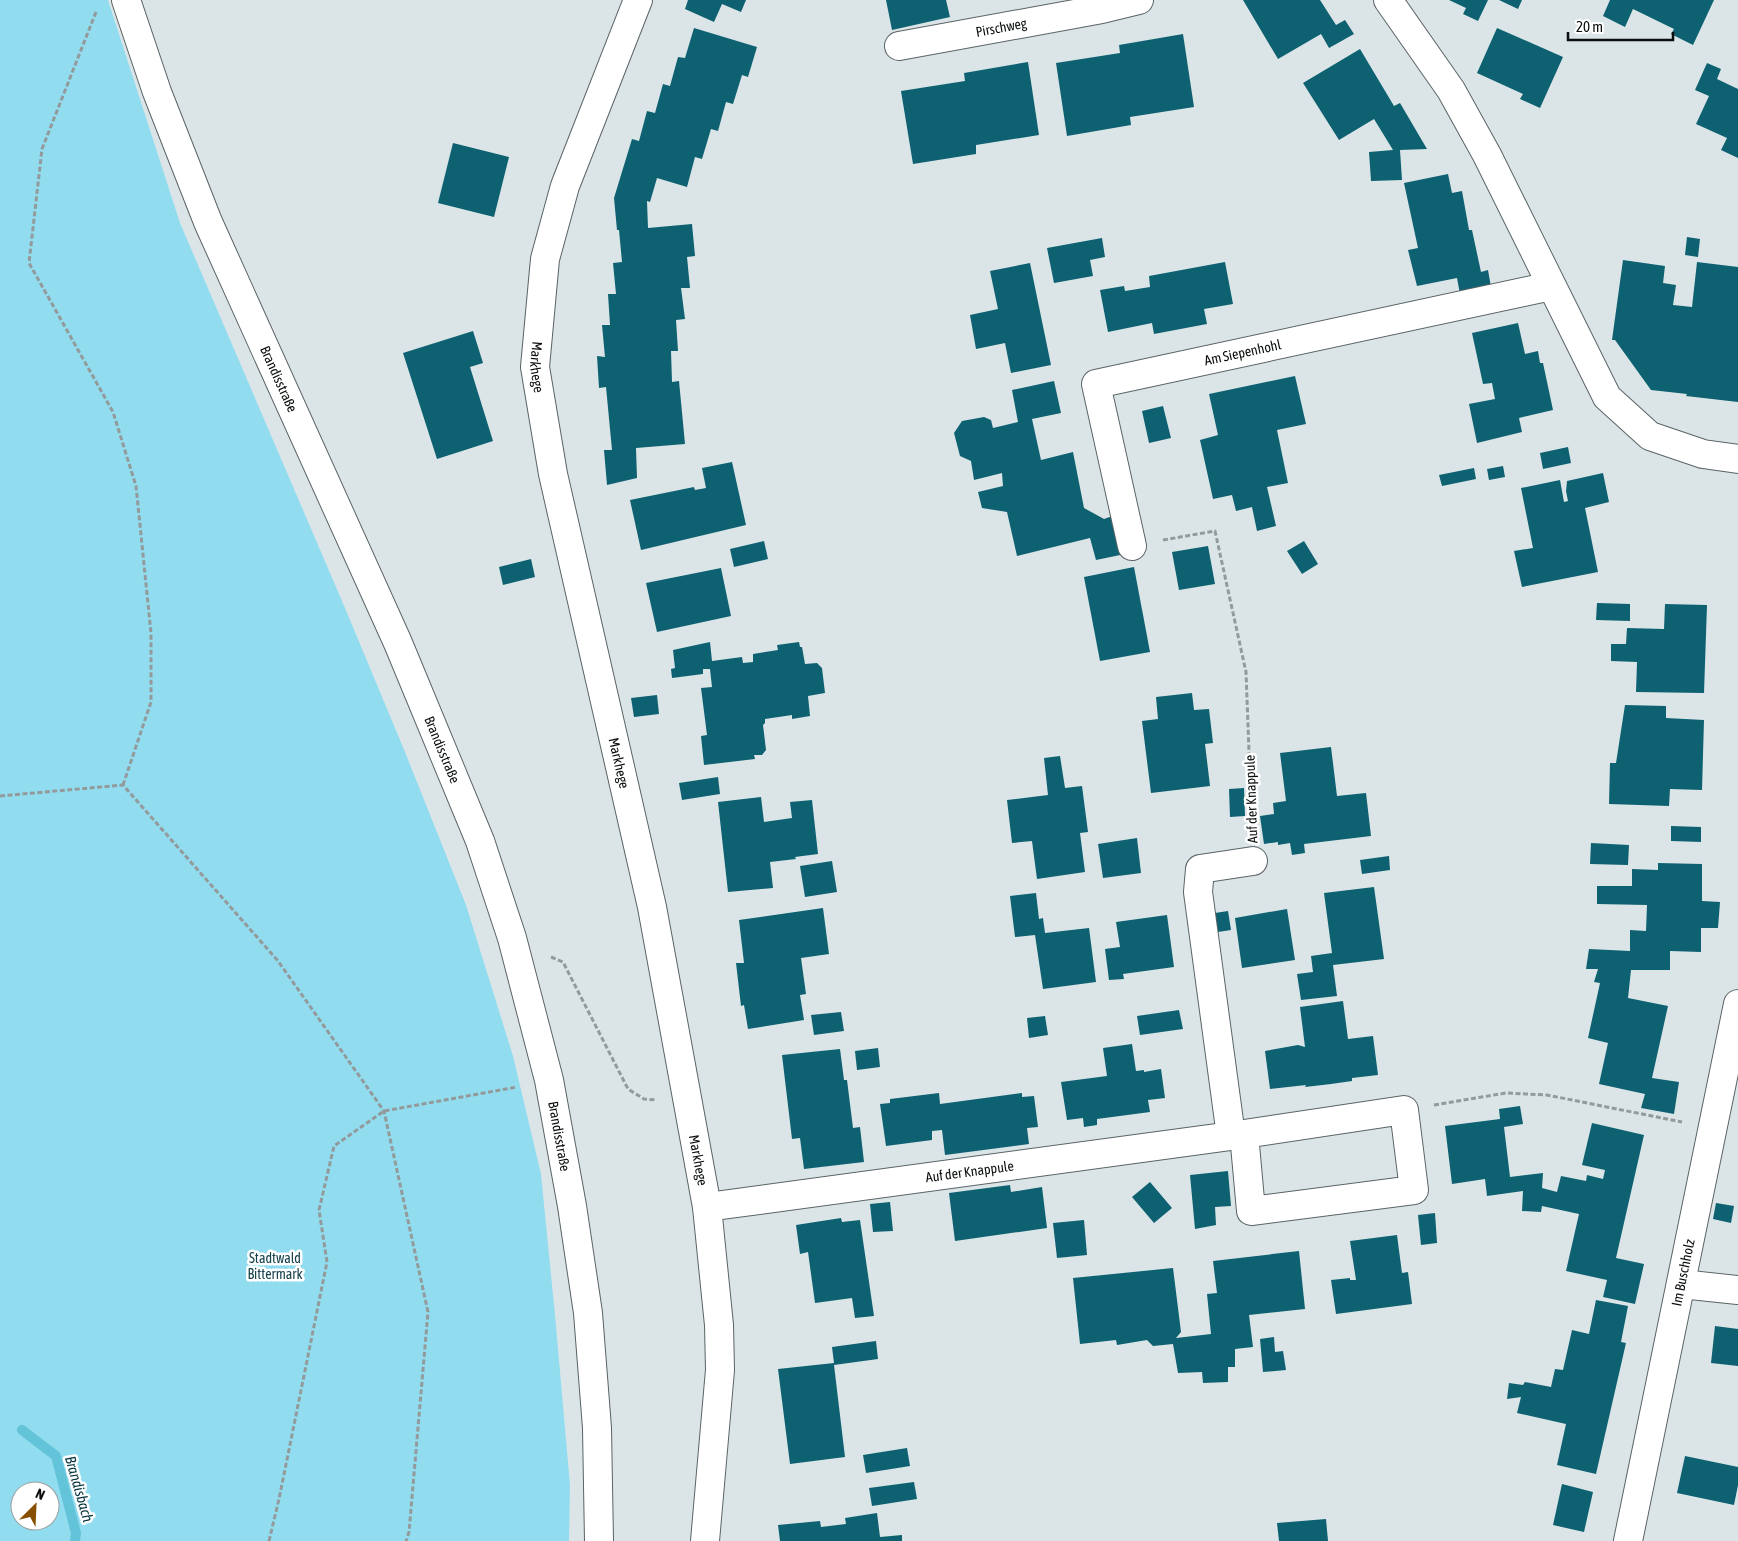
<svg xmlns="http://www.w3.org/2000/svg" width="1738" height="1541" font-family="'Asap Condensed',sans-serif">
<rect width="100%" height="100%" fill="#dbe5e8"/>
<!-- green -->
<path fill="#91ddef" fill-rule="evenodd" d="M0,0H108L180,223L345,608L405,752L466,905L513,1056L541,1174L555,1315L570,1485L569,1541H0ZM20,1491H50V1521H20Z"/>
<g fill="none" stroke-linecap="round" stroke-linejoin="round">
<!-- stream -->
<path stroke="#63c3d9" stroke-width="10" d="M22,1430L56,1456L76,1533L75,1541"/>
</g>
<!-- building -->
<g fill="#0d6171">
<path d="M688,0H746L741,12L722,4L714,22L685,9Z"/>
<path d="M886,0H946L950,17L892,30Z"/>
<path d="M1243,0H1320L1336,25L1345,20L1354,34L1329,48L1321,34L1278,59Z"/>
<path d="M1449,0H1488L1478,21L1463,14L1466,8Z"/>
<path d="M1499,0H1522L1518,9Z"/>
<path d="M1610,0H1714L1693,45L1671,34L1674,29L1633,9L1625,27L1603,16Z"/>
<path d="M694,28L757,47L748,77L742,75L733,104L726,102L718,131L711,129L702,159L695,157L687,187L657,178L650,202L647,201L648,228L692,224L695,256L687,257L690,288H681L685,319L676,320L678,351H671L672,382L679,381L685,444L636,448L637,478L607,485L604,450H612L606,387L599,388L597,356L605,357L602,325H610L608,294H616L613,263L622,262L619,230H617L614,198L632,139L639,141L647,111L655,113L663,84L670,86L678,57L685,58Z"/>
<path d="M1497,28L1563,57L1540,108L1520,99L1523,94L1477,73Z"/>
<path d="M1183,34L1194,107L1130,117L1131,125L1067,136L1056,63L1120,53L1119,45Z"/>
<path d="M1360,49L1394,106L1400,103L1427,149L1400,150L1402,180L1371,181L1369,152L1393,150L1374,119L1339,140L1303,83Z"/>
<path d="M1028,62L1039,135L976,145V154L913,164L901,91L965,81L964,73Z"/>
<path d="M1707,63L1721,69L1717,79L1738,89V158L1721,150L1727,138L1696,124L1709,96L1695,90Z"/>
<path d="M453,143L509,157L494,217L438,203Z"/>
<path d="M1448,174L1452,193L1462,191L1469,230H1472L1481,272L1488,270L1491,287L1460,294L1457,278L1417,286L1408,250L1418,248L1404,183Z"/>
<path d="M1687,237L1700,239L1698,257L1685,255Z"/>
<path d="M1102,238L1105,257L1090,260L1093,276L1054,283L1047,248Z"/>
<path d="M1623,260L1665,266L1663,283L1676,285L1673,305L1692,307L1697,262L1738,267V402L1686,396L1687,394L1651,390L1615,340H1612Z"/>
<path d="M1225,262L1233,304L1204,309L1207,324L1154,334L1152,323L1108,332L1100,290L1124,286L1125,291L1150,287L1149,276Z"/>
<path d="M1030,263L1051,365L1011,373L1005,343L976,349L970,315L998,309L990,271Z"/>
<path d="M1518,323L1525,354L1538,351L1540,363H1543L1553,410L1519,418L1522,432L1477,443L1469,404L1495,399L1492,383L1483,384L1472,333Z"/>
<path d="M473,331L483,363L470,367L493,441L437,459L403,353Z"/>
<path d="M1295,376L1306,424L1277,430L1288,483L1267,487L1276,526L1257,531L1252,507L1236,511L1232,495L1213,499L1200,440L1218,435L1209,394Z"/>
<path d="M1054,381L1061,413L1032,419L1041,460L1073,452L1084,508L1104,519L1118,514L1125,554L1096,560L1090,538L1017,556L1007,512L982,508L978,492L1003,486L1002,473L974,480L971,461L960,456L954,433L962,421L984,417L991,420L993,428L1018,422L1012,390Z"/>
<path d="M1163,406L1171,438L1149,443L1142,411Z"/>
<path d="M1568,447L1571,463L1543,469L1540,453Z"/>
<path d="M732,462L746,525L641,550L630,500L694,487L695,490L706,488L702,468Z"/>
<path d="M1503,466L1505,477L1489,480L1487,469Z"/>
<path d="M1474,468L1476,479L1442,486L1439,475Z"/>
<path d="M1603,473L1609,502L1585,508L1598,572L1522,587L1514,551L1533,548L1521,488L1560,480L1564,502L1568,501L1566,491L1567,481Z"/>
<path d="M764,541L768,559L734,567L730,549Z"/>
<path d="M1304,541L1318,564L1302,574L1287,551Z"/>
<path d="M1208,546L1215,584L1179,590L1172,552Z"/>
<path d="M531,559L535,577L503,585L499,567Z"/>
<path d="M1134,567L1150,652L1100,661L1084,577Z"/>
<path d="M721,568L731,616L657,632L646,583Z"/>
<path d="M1597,603L1630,604V621L1596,620Z"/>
<path d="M1665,604L1707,605L1704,693L1636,692L1637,662L1611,661V644H1626L1627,628L1664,629Z"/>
<path d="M710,642L712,661L742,657L743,663L753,662V654L778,650L777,645L799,642L800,647H802L805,664L817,663L822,668L825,693L808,696L810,716L792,719V715L765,719V723L763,725L766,750L762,755H754L755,759L704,765L701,736L707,735L701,688L712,687L710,669H703V674L672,678L671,669L675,668L673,650Z"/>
<path d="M1192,693L1194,710L1209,709L1213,743L1205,744L1210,786L1151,793L1142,721L1158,719L1156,697Z"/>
<path d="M657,695L659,714L634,717L631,698Z"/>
<path d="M1625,705L1666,706V718L1704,720L1702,790L1670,789L1669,806L1609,804L1610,763H1616Z"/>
<path d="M1331,747L1337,796L1366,793L1371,836L1304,844L1305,853L1292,855L1290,843L1278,845V842L1264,844L1260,816L1274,814L1273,803L1286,801L1280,753Z"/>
<path d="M1060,756L1065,788L1082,786L1088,832L1080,833L1085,872L1037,879L1032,841L1012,843L1007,800L1048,795L1044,758Z"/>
<path d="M718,777L720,794L682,800L679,783Z"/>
<path d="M1244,788L1245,816L1230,817L1229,789Z"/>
<path d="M761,797L764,822L792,818L790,802L812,800L818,854L795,857L796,859L770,862L773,888L728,892L718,802Z"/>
<path d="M1671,826L1701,827V842L1671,841Z"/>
<path d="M1137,838L1141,873L1103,878L1098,844Z"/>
<path d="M1591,843L1629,845L1628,865L1590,864Z"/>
<path d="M1389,856L1390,870L1362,874L1360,860Z"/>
<path d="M832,861L837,892L805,897L800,866Z"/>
<path d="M1658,863L1702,864V901L1720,902L1718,928H1701V952L1670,951V970H1631L1628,998L1668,1006L1652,1078L1679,1082L1674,1114L1641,1108L1645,1094L1599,1084L1608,1043L1588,1038L1600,983L1594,982L1598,969H1586L1589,949L1630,951V930L1646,931L1647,905L1597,904V886H1632V869L1658,870Z"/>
<path d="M1374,887L1384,959L1333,965L1337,996L1301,1000L1297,974L1313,972L1311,956L1332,953L1324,893Z"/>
<path d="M1036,893L1039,919L1043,918L1045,933L1089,928L1096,982L1043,989L1035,935L1015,937L1010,896Z"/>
<path d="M823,908L829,954L801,958L806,994L800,995L804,1020L748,1029L744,1005L741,1006L736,963H744L739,920Z"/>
<path d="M1287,909L1295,960L1242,968L1235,918Z"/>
<path d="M1228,911L1231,930L1218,932L1215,913Z"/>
<path d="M1167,915L1174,967L1123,974L1124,979L1109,980L1105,949L1120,947L1116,922Z"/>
<path d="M1343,1001L1348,1039L1373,1036L1378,1075L1352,1078V1081L1331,1084L1305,1087L1306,1085L1270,1089L1265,1051L1298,1045L1305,1047L1300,1007Z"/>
<path d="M1179,1010L1183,1029L1140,1035L1137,1016Z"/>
<path d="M841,1012L844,1031L814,1035L811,1015Z"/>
<path d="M1045,1016L1048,1035L1029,1038L1027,1018Z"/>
<path d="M1132,1044L1136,1071L1144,1070V1072L1161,1069L1165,1098L1148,1100L1150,1112L1097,1119V1125L1084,1127L1083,1118L1067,1120L1061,1082L1107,1076L1103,1048Z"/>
<path d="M878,1048L880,1067L857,1070L855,1051Z"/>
<path d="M840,1049L844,1080H847L853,1128L860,1127L864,1162L804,1169L800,1138L792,1139L782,1055Z"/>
<path d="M939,1093L940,1104L1022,1093V1097L1034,1096L1038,1127L1027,1128L1029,1144L945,1155L942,1130L932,1131V1140L886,1146L880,1104L890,1103V1099Z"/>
<path d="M1520,1106L1523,1124L1504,1127L1510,1177L1543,1173L1542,1188L1557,1192L1561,1176L1586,1181L1587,1175L1603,1179L1605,1170L1582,1165L1592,1123L1644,1135L1616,1258L1644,1264L1635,1304L1603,1297L1607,1280L1566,1271L1579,1214L1542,1206L1541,1212L1522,1211L1523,1191L1487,1196L1485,1179L1452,1184L1445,1126L1500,1119L1499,1109Z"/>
<path d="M1228,1171L1231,1206L1215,1207L1216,1225L1195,1229L1190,1175Z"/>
<path d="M1150,1182L1172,1208L1154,1223L1132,1197Z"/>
<path d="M1010,1185L1011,1192L1042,1187L1047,1228L955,1241L949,1193Z"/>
<path d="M890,1202L893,1231L873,1232L870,1204Z"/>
<path d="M1716,1203L1734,1206L1731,1223L1713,1219Z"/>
<path d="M1435,1213L1437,1243L1421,1245L1418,1215Z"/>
<path d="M841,1218L842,1222L860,1220L874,1316L855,1318L852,1298L815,1303L808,1252L800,1254L796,1225Z"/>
<path d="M1084,1220L1087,1255L1057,1258L1053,1223Z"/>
<path d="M1397,1235L1402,1273L1408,1272L1412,1304L1336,1314L1331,1280L1350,1278V1280H1356L1350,1241Z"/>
<path d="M1299,1251L1305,1309L1249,1315L1253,1347L1235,1349V1367H1228V1382L1203,1383L1202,1372L1178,1373L1173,1344L1153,1346L1147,1340L1117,1345L1116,1340L1080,1344L1073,1278L1173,1268L1181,1332L1176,1338L1211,1334L1207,1294L1217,1293L1213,1261Z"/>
<path d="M1596,1300L1628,1306L1621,1342L1626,1343L1596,1474L1557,1465L1566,1424L1517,1413L1521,1397L1507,1399L1509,1383L1523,1385L1525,1382L1551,1387L1555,1369L1563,1370L1572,1330L1589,1334Z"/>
<path d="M1715,1326L1738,1329V1366L1711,1363Z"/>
<path d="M1274,1337L1275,1352L1283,1351L1286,1370L1263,1372L1260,1339Z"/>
<path d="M876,1341L878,1359L834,1365L845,1457L790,1464L778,1369L834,1363L832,1347Z"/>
<path d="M907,1448L910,1466L866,1473L863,1455Z"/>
<path d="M1685,1456L1738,1467V1485L1734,1505L1677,1493Z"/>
<path d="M914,1482L917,1499L872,1506L869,1488Z"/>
<path d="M1562,1484L1593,1492L1584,1532L1553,1525Z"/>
<path d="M877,1513L880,1537L902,1535V1541H780L778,1525L820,1521L821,1527L846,1524L845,1518Z"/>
<path d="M1326,1519L1328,1541H1279L1277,1523Z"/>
</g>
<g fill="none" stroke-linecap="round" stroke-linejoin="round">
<!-- street casing -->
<g stroke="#5a6365" stroke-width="30">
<g id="street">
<path id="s1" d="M638,0L565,186L545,259L535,367L553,474L652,907L707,1207L719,1325L720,1370L705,1541"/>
<path d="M1388,0L1451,90L1487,155L1607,397L1650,436L1703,454L1738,459"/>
<path id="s2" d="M899,46L1102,9L1139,0"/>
<path id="s3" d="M1132,546L1096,384L1551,286"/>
<path d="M1231,1136L1198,892L1200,869L1253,861"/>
<path id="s4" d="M707,1207L1231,1136L1244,1134L1404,1110L1414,1190L1251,1211L1244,1134"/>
<path d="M1681,1284L1738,1290"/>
<path id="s5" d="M1628,1541L1738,1004"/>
</g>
</g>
<!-- secondary casing -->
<g stroke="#5a6365" stroke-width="30">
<g id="secondary">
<path id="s6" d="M126,0L157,92L208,222L398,643L480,841L512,938L549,1080L572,1206L588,1313L597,1428L599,1541"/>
</g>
</g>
<!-- path -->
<g stroke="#939a9c" stroke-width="3" stroke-dasharray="5 2.5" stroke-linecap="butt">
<path d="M96,12L42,149L29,263L113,412L136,486L151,633V702L123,785"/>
<path d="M1163,540L1215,531L1246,672L1252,831"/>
<path d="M0,796L123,785L278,961L384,1111L428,1312L409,1532L406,1541"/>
<path d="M551,957L563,962L628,1089L644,1099L656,1100"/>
<path d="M1434,1105L1506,1093L1547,1095L1682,1122"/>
<path d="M269,1541L279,1499L327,1262L319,1210L334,1146L384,1111L517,1087"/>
</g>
<!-- street -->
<use href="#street" stroke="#fff" stroke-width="28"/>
<!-- secondary -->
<use href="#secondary" stroke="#fff" stroke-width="28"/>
</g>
<g text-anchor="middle" stroke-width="5" stroke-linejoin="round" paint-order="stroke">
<!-- street labels -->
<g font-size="14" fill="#0b0e0f" stroke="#fff">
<text dy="5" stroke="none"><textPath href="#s2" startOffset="104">Pirschweg</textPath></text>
<text dy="5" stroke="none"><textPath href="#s3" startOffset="316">Am Siepenhohl</textPath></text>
<text dy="5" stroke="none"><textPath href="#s1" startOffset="384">Markhege</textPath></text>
<text dy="5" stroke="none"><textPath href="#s6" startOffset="409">Brandisstraße</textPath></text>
<text dy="5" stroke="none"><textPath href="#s6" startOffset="814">Brandisstraße</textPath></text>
<text dy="5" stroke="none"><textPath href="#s1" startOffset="789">Markhege</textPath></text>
<text transform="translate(1251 799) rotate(-92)" y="5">Auf der Knappule</text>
<text dy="5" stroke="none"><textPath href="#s6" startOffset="1219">Brandisstraße</textPath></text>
<text dy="5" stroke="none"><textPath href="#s1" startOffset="1194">Markhege</textPath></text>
<text dy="5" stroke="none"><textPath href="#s4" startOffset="265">Auf der Knappule</textPath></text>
<text dy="5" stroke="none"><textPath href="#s5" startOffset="274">Im Buschholz</textPath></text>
</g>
<!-- park labels -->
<g font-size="14" fill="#15414b" stroke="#fff">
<text x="275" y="1263">Stadtwald<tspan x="275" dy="16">Bittermark</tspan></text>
</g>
<!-- water labels -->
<g font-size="15" font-style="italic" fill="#03333d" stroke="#fff">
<text transform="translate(79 1489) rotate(74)" y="5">Brandisbach</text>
</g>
</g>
<!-- north arrow -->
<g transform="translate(35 1506) rotate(24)"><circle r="24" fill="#ffffff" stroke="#9d9f9f"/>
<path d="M0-4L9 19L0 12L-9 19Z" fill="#874f01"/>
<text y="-8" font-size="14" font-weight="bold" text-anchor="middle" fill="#0b0e0f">N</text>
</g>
<!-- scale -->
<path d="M1568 32v8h105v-8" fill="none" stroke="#0b0e0f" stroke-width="2.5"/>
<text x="1576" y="32" font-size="15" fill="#0b0e0f" stroke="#ffffff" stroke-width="4" paint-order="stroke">20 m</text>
</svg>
